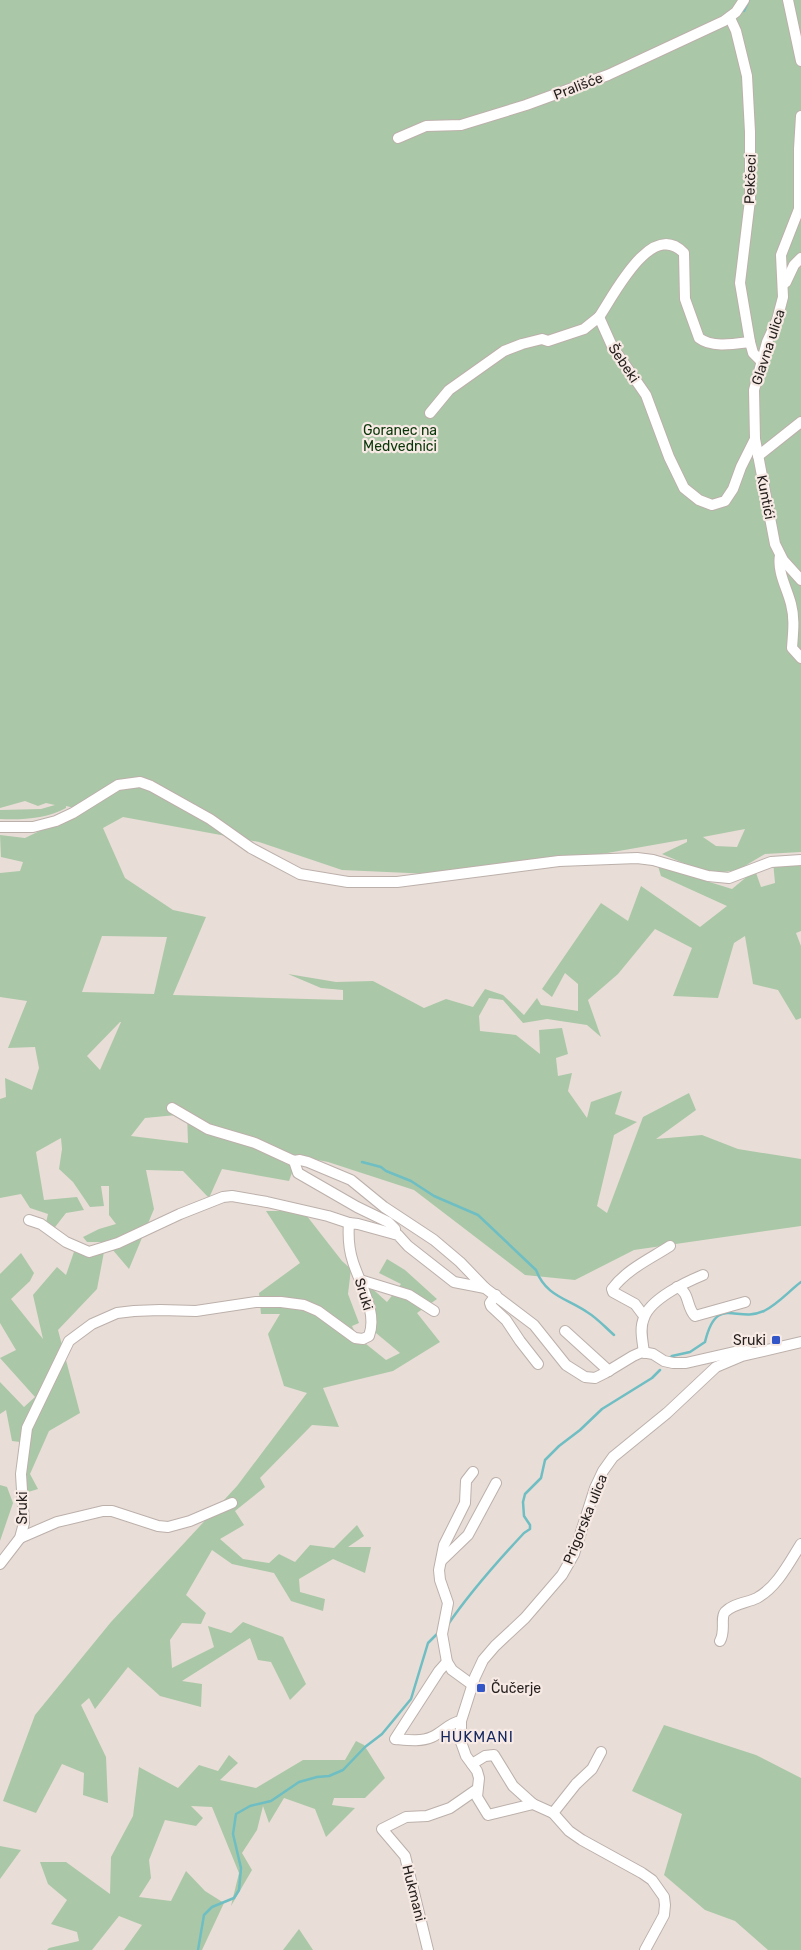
<svg xmlns="http://www.w3.org/2000/svg" width="801" height="1950" font-family="Rubik,sans-serif">
<rect width="100%" height="100%" fill="#e9ddd7"/>
<!-- green -->
<g fill="#aac8a7" fill-rule="evenodd">
<path d="M0,0H801V852L765,854L738,870L709,874L662,854L687,842V839L476,876L342,870L259,842L123,817L103,828L125,878L173,910L206,917L173,995L343,1000V990L321,988L288,974L336,982L373,981L424,1008L446,999L473,1007L485,989L503,995L524,1015L537,998L541,1005L578,1011V984L565,973L552,997L542,989L601,903L628,921L641,886L700,927L727,906L661,876L658,866L732,889L755,870L761,887L775,883L773,861L801,860V931L796,933L801,946V1018L796,1020L778,990L753,984L745,936L734,943L718,998L673,996L692,948L655,929L618,974L588,1000L601,1037L587,1025L547,1019L523,1023L503,1000L489,998L479,1016L480,1031L516,1035L540,1054L539,1030L562,1028L568,1054L556,1058L558,1076L572,1073L568,1091L587,1118L591,1102L622,1091L615,1114L637,1122L614,1135L597,1206L607,1213L643,1117L689,1093L696,1110L656,1139L702,1135L738,1149L801,1159V1226L634,1250L575,1280L525,1275L414,1190L328,1162L298,1156L289,1181L222,1169L209,1198L183,1171L146,1170L154,1209L129,1269L106,1242H87L83,1237L99,1229L116,1224L109,1215V1186H101L104,1206L90,1207L73,1182L59,1169L62,1149L61,1138L36,1152L44,1200L77,1197L84,1210L66,1213L52,1231L45,1227L48,1214L30,1208L21,1194L0,1198V1099L6,1097L5,1078L32,1090L39,1068L35,1047L8,1048L27,1001L0,997V873L20,871L23,862L1,857L0,835L25,838L83,810L66,806V808C47,819 21,820 0,819V810L41,809L55,805L46,803L38,806L25,801L0,808ZM745,829L737,847L716,846L703,837ZM102,936L167,937L154,994L82,992ZM120,1022H121L100,1070L87,1056ZM187,1114L188,1143L131,1136L145,1118Z"/>
<path d="M266,1211H303L342,1261L351,1269L348,1294L359,1323L352,1326L361,1345L366,1344L386,1360L400,1353L376,1333L366,1283L387,1302L401,1284L379,1273L387,1259L405,1270L437,1299L417,1313L440,1342L393,1371L323,1388L339,1427L312,1425L260,1478L265,1487L235,1511L244,1525L220,1539L243,1559L269,1563L279,1554L295,1562L310,1545L334,1548L357,1525L364,1536L348,1547H371L365,1573L333,1559L299,1579L300,1592L325,1599L323,1611L291,1601L274,1573L232,1564L212,1550L186,1595L206,1613L201,1624L182,1623L170,1640L172,1668L214,1647L208,1626L231,1633L243,1622L283,1637L306,1684L290,1700L271,1662L258,1660L250,1638L182,1681L202,1684L201,1707L160,1696L128,1667L95,1709L89,1698L81,1705L106,1757L108,1803L83,1795L84,1773L62,1764L36,1813L3,1801L35,1715L111,1622L237,1486L307,1393L284,1386L268,1334L280,1314H261L259,1293L300,1263Z"/>
<path d="M77,1243L104,1252L97,1289L58,1330L80,1413L49,1431L30,1474L38,1489L25,1493L20,1442L12,1441L6,1410L0,1414V1382L24,1407L35,1397L0,1358L16,1350L0,1323V1274L21,1253L34,1273L30,1281L11,1299L43,1339L33,1295L57,1267L66,1275Z"/>
<path d="M0,1485L7,1487L13,1503L0,1541Z"/>
<path d="M664,1725L756,1755L801,1778V1950H768L735,1921L705,1910L664,1875L682,1814L632,1791Z"/>
<path d="M356,1741L364,1745L385,1778L365,1798H334L332,1805L355,1808L326,1837L315,1809L284,1798L269,1823L263,1806L257,1830L242,1853L252,1870L231,1906L239,1873L212,1807L191,1806L203,1818L196,1826L165,1820L149,1860L151,1878L139,1897L171,1901L186,1871L205,1891L224,1903L202,1950H124L142,1925L119,1916L92,1950H47L49,1948L79,1941L77,1932L51,1924L67,1900L48,1884L40,1862H66L110,1894L111,1857L133,1816L139,1767L178,1788L199,1765L218,1771L229,1755L238,1763L220,1780L256,1788L303,1760H345Z"/>
<path d="M0,1846L21,1850L0,1879Z"/>
<path d="M299,1929L313,1950H283Z"/>
</g>
<g fill="none" stroke-linecap="round" stroke-linejoin="round">
<!-- stream -->
<g stroke="#6ebec3" stroke-width="2.5">
<path d="M744,11L749,0"/>
<path d="M362,1162L381,1167L386,1171L411,1181L434,1196L478,1215L536,1270C546,1296 566,1298 587,1312C597,1318 605,1327 614,1335"/>
<path d="M670,1358L672,1356L690,1352L705,1342C717,1293 736,1324 764,1311C778,1304 789,1291 801,1282"/>
<path d="M447,1626C470,1592 496,1563 524,1533L530,1529V1525L524,1516L523,1502L525,1494L541,1478L545,1460L559,1446L580,1430L602,1409L652,1378L660,1370"/>
<path d="M198,1950L204,1915L212,1907L234,1898L239,1890L241,1868L233,1834L236,1814L250,1806L271,1801L299,1782L317,1777L329,1776L343,1770L365,1747L382,1734L411,1699L428,1643L439,1632"/>
</g>
<!-- minor casing -->
<g stroke="#bcb0ab" stroke-width="12">
<g id="minor">
<path d="M788,0L801,61"/>
<path d="M730,18L736,31L747,76L750,132V200L740,283L750,342L753,353L761,361"/>
<path d="M801,116L799,149V209L781,255L783,297L777,320L767,342L754,390L755,439L775,544L783,560L801,580"/>
<path d="M398,138L426,126L461,125L526,105L608,75L724,21L736,12L744,0"/>
<path d="M783,284L786,282L794,265L801,258"/>
<path d="M599,317C614,295 651,219 684,253L685,299L699,338C712,348 734,344 750,342"/>
<path d="M430,413L449,390L504,351L522,344L542,339L548,341L584,329L599,317L612,346L646,395L669,457L684,488L699,500L712,505L725,501L733,489L741,467L755,439"/>
<path d="M758,456L801,422"/>
<path d="M780,555C777,572 787,588 791,604C795,619 793,633 792,648L801,658"/>
<path d="M0,827H33L56,821L73,813L118,785L140,782L151,786L210,819L251,848L300,874L348,882H397L559,861L637,858L653,860L708,876L729,878L771,862L801,860"/>
<path d="M172,1108L208,1129L255,1143L294,1161L300,1160L308,1162L351,1180L384,1207L434,1240L460,1262L485,1288"/>
<path d="M294,1161L298,1173L357,1207L388,1222L395,1229V1234"/>
<path d="M29,1220L41,1224L66,1242L89,1252L118,1243L180,1214L223,1197L232,1196L267,1202L328,1216L349,1223"/>
<path d="M360,1280L409,1295L434,1311"/>
<path d="M677,1287C690,1292 686,1307 695,1316L745,1302"/>
<path d="M496,1295L490,1303L491,1306L506,1320L520,1341L538,1364"/>
<path d="M644,1316L635,1304L613,1292L612,1289C627,1269 650,1259 670,1246"/>
<path d="M565,1331L609,1371"/>
<path d="M644,1353C643,1342 639,1329 644,1318C650,1299 686,1282 703,1275"/>
<path d="M473,1472L466,1481L465,1503L444,1545L439,1570L440,1580L448,1603L442,1634L447,1662L452,1670L474,1686"/>
<path d="M20,1538L57,1522L103,1511H112L158,1526L168,1527L190,1521L232,1503"/>
<path d="M441,1561L468,1535L496,1483"/>
<path d="M0,1564L20,1538L24,1523L21,1474L27,1428L69,1341L92,1324L117,1313L134,1311L160,1310L196,1311L256,1302H281L304,1305L318,1311L355,1338L363,1339L369,1336C378,1313 360,1284 353,1262C349,1250 348,1236 349,1223L358,1224L398,1235L408,1246L454,1282L485,1288L534,1325L566,1365L585,1377L595,1378L605,1373L633,1356L642,1352L653,1354L664,1361L673,1363H686L743,1350L753,1353"/>
<path d="M720,1641C726,1631 720,1618 725,1612C734,1603 747,1603 757,1598C777,1587 789,1563 801,1544"/>
<path d="M447,1662L439,1671L395,1739C407,1740 421,1742 432,1737C443,1732 449,1723 461,1721"/>
<path d="M472,1764L485,1756L494,1755L513,1786L533,1804"/>
<path d="M553,1813L576,1784L592,1769L601,1752"/>
<path d="M428,1950L405,1856L382,1829L406,1817L427,1816L450,1808L476,1790"/>
<path d="M645,1950L664,1915L665,1905L664,1897L652,1880L642,1873L582,1840L569,1831L553,1813L533,1804L488,1815L477,1797L479,1778L477,1771L466,1756L461,1742V1721L475,1677L483,1660L495,1646L525,1618L562,1575L574,1554L595,1488L603,1471L613,1457L667,1413L716,1367L742,1356L801,1342"/>
</g>
</g>
<!-- minor -->
<use href="#minor" stroke="#fff" stroke-width="10"/>
</g>
<!-- markers -->
<g fill="#3256c7" stroke="#f7eae5" stroke-width="2">
<rect x="771" y="1335" width="10" height="10" rx="2.5"/>
<rect x="476" y="1683" width="10" height="10" rx="2.5"/>
</g>
<g text-anchor="middle" stroke-width="4.5" stroke-linejoin="round" paint-order="stroke">
<!-- street labels -->
<g font-size="14" fill="#241f1d" stroke="#f7eae5">
<text transform="translate(578 86) rotate(-21)" y="5">Prališće</text>
<text transform="translate(750 179) rotate(-88)" y="5">Pekčeci</text>
<text transform="translate(768 347) rotate(-72)" y="5">Glavna ulica</text>
<text transform="translate(624 363) rotate(56)" y="5">Šebeki</text>
<text transform="translate(766 497) rotate(79)" y="5">Kuntići</text>
<text transform="translate(364 1294) rotate(73)" y="5">Sruki</text>
<text transform="translate(22 1508) rotate(-90)" y="5">Sruki</text>
<text transform="translate(585 1519) rotate(-68)" y="5">Prigorska ulica</text>
<text transform="translate(414 1893) rotate(76)" y="5">Hukmani</text>
</g>
<!-- park labels -->
<g font-size="14" fill="#093608" stroke="#f7eae5">
<text x="400" y="435">Goranec na<tspan x="400" dy="16">Medvednici</tspan></text>
</g>
<!-- poi labels -->
<g font-size="14" fill="#241f1d" stroke="#f7eae5" text-anchor="end">
<text x="766" y="1345">Sruki</text>
<text x="491" y="1693" text-anchor="start">Čučerje</text>
</g>
<!-- neighbourhood labels -->
<g font-size="15" letter-spacing="1" fill="#15275e" stroke="#f7eae5">
<text x="477" y="1742">HUKMANI</text>
</g>
</g>
</svg>
